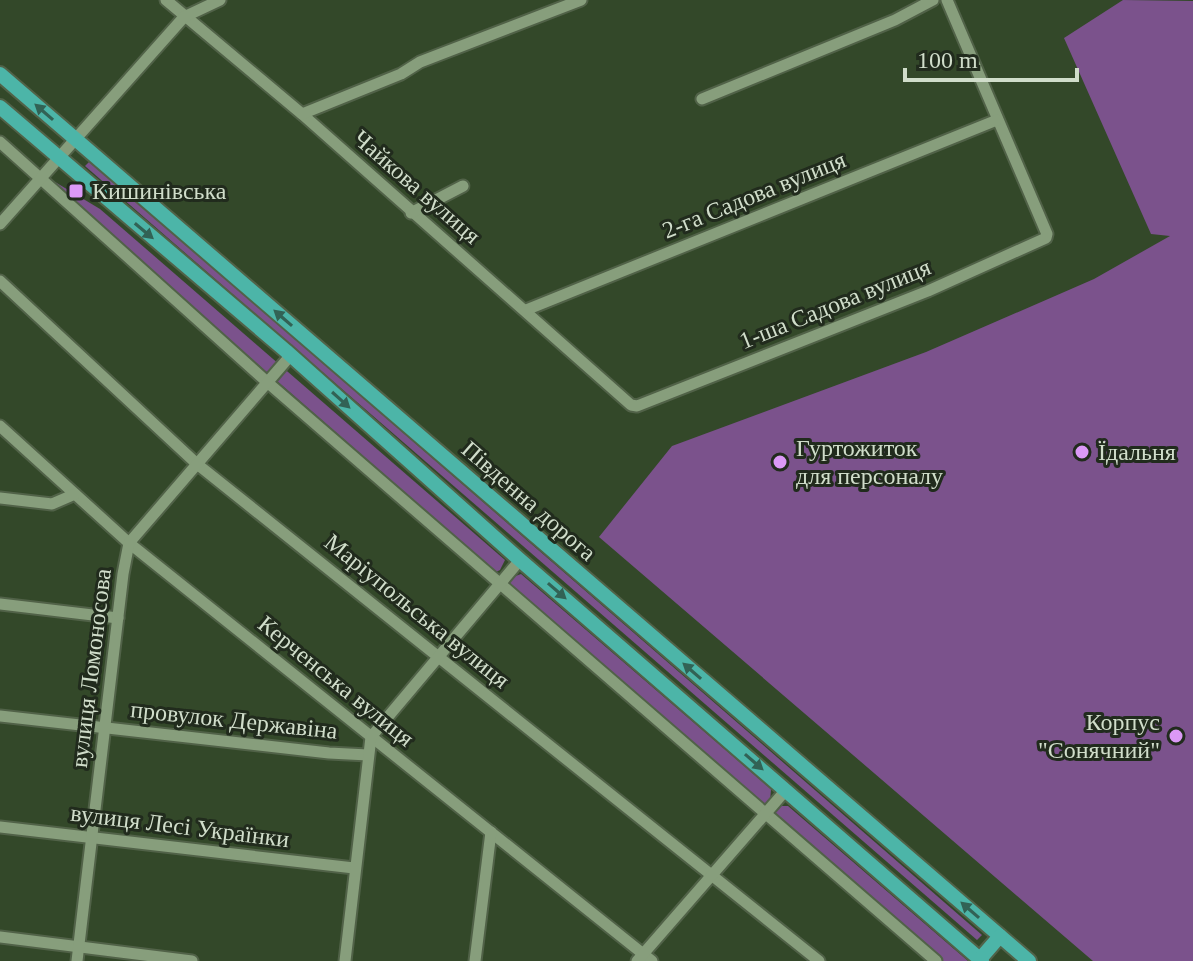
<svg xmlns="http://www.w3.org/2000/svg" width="1193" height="961" font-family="Georgia,serif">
<rect width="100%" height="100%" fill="#334829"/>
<!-- green -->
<g fill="#7b528c">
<path d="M1123,0L1193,1V961H1093L599,537L672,446L926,352L1094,279L1170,236L1151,234L1064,38Z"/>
<path d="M90,161L982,935L977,940L85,166Z"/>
<path d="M55,182L100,209L505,560L500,570L496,572L52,185Z"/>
<path d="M521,574L771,789L770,803L762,806L508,584L513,577Z"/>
<path d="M779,806H788L968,961H942L775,819V810Z"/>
</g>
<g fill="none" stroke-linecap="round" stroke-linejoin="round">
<!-- minor casing -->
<g stroke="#516248" stroke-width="15">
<g id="minor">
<path d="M166,0L302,114L631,405L637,406L928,291L1046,238L1047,234L947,0"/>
<path d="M702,99L895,20L933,0"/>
<path d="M302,114L401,74L420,62L581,0"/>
<path d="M0,142L267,382L936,961"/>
<path d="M411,213L463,186"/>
<path d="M0,224L184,17L220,0"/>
<path d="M0,281L197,464L819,961"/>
<path d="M526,310L997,120"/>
<path d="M0,426L129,543L652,961"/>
<path d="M0,498L52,504L75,494"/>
<path d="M0,604L118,618"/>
<path d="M0,716L329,753L368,755"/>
<path d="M0,827L354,868"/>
<path d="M0,937L192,961"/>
<path d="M77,961L123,574L129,543L291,355"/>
<path d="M345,961L371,737L520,560"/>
<path d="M475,961L491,832"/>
<path d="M637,961L786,790"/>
</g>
</g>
<!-- major casing -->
<g stroke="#516248" stroke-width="18">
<g id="major">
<path d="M0,74L1029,961"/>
<path d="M0,107L286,351L520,560L982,961"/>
<path d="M980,959L1000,936"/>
</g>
</g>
<!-- minor -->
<use href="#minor" stroke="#879e7c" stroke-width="11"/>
<!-- major -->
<use href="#major" stroke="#4cb5a8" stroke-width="14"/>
</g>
<!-- one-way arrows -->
<defs><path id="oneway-solid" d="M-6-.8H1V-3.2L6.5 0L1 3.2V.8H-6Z" transform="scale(2)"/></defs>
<g fill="#326255">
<use href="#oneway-solid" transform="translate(44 112) rotate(-139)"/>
<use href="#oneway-solid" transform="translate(144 231) rotate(40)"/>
<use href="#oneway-solid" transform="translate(283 318) rotate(-139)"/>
<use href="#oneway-solid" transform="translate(341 400) rotate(42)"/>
<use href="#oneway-solid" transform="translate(557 591) rotate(41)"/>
<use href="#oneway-solid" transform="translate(692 671) rotate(-139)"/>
<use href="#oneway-solid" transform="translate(754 762) rotate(41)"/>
<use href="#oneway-solid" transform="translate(970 910) rotate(-139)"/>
</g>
<!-- markers -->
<g fill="#db99f6" stroke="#212b1d" stroke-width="3">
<rect x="68" y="183" width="16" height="16" rx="4"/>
<circle cx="1082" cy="452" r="8"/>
<circle cx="780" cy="462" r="8"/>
<circle cx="1176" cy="736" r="8"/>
</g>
<g text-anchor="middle" stroke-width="6" stroke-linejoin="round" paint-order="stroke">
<!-- street labels -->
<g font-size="24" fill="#d0ddca" stroke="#212b1d">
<text transform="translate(417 187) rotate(41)" y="8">Чайкова вулиця</text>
<text transform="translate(754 195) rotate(-22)" y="8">2-га Садова вулиця</text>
<text transform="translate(835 304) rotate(-22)" y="8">1-ша Садова вулиця</text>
<text transform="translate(529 501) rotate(41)" y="8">Південна дорога</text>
<text transform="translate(417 611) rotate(39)" y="8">Маріупольська вулиця</text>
<text transform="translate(91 668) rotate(-83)" y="8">вулиця Ломоносова</text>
<text transform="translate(336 681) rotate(39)" y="8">Керченська вулиця</text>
<text transform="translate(234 720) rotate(6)" y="8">провулок Державіна</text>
<text transform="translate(180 826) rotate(7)" y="8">вулиця Лесі Українки</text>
</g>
<!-- poi labels -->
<g font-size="24" fill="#d0ddca" stroke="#212b1d" text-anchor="start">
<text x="92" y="199">Кишинівська</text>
<text x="796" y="456">Гуртожиток<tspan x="796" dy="28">для персоналу</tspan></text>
<text x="1098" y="460">Їдальня</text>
<text x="1160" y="730" text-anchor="end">Корпус<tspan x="1160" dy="28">"Сонячний"</tspan></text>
</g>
</g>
<!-- scale -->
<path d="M905 68v12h172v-12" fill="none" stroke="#d0ddca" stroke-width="4"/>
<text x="917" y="68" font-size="24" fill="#d0ddca" stroke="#212b1d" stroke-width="6" paint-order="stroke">100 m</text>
</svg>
